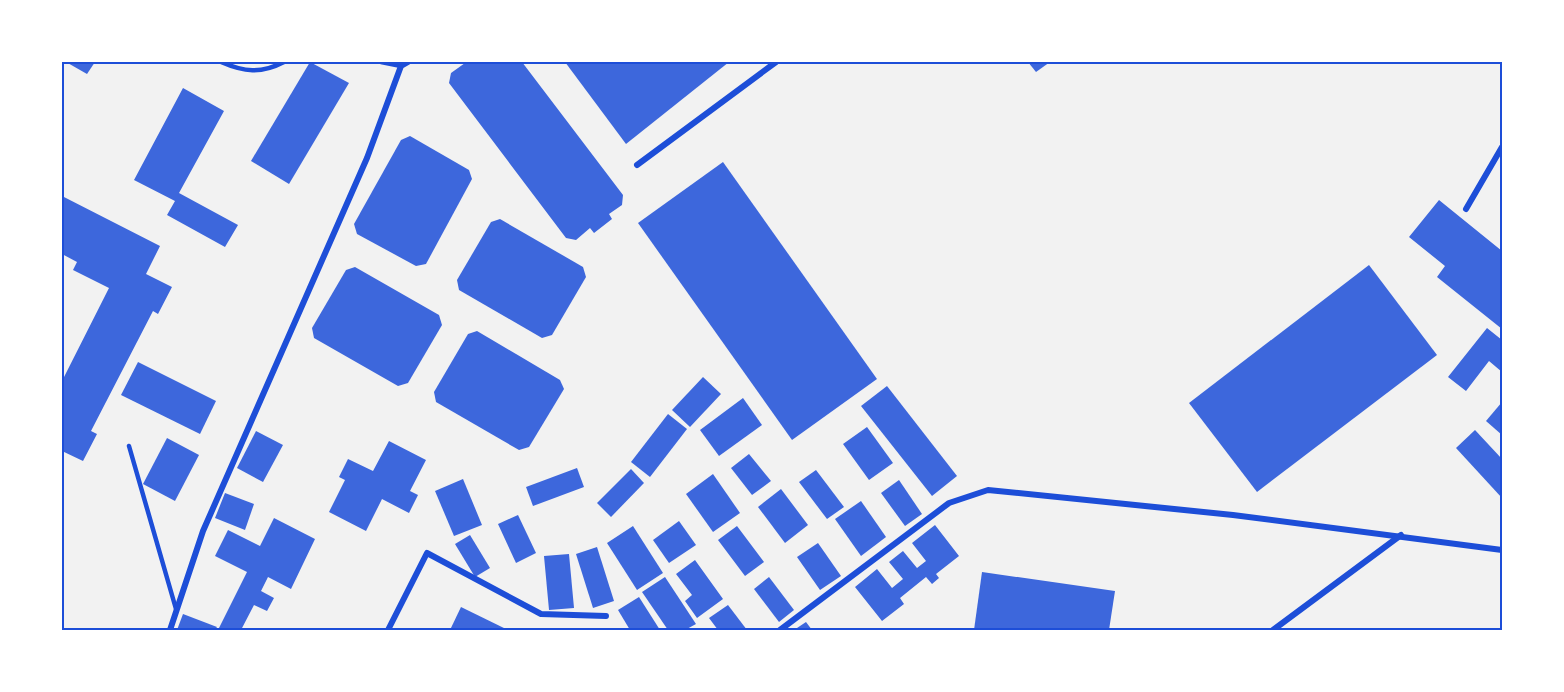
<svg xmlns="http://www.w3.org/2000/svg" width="1564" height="692" font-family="'Asap Condensed',sans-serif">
<rect width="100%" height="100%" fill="#f2f2f2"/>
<!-- building -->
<g fill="#3d67dc">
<path d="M66,62H95L87,74Z"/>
<path d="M310,62L349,83L289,184L251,161Z"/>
<path d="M464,62H522L623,195L622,205L609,214L612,219L594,233L590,228L576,240L566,238L449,83L451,73L465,63Z"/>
<path d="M565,62H729L626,144Z"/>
<path d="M1028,62H1050L1036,72Z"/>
<path d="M183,88L224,111L179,193L238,225L225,247L167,215L175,201L134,180Z"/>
<path d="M410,136L469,170L472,179L426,264L416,266L357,234L354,224L401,140Z"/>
<path d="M723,162L877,379L792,440L638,223Z"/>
<path d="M62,196L160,246L146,274L172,287L158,314L153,311L91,431L97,434L83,461L62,451V381L109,288L73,270L77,262L62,254Z"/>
<path d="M1439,200L1502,251V329L1437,277L1445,266L1409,237Z"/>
<path d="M500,219L583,267L586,277L552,335L542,338L459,290L457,280L491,222Z"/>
<path d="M1369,265L1437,355L1257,492L1189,403Z"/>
<path d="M355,267L439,315L442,325L408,383L398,386L314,338L312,328L346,270Z"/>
<path d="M1487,328L1502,340V372L1489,361L1466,391L1448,377Z"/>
<path d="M477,331L560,380L564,389L529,447L519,450L436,402L434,392L468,334Z"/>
<path d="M138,362L216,401L200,434L121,395Z"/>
<path d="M703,377L721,394L690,427L672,410Z"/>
<path d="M887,386L957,476L932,496L861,406Z"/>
<path d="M743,398L762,425L719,456L700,430Z"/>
<path d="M1502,402V435L1486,421Z"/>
<path d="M668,414L687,429L650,477L631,462Z"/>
<path d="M867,427L893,463L869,480L843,444Z"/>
<path d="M1475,430L1502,459V498L1456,448Z"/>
<path d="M256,431L283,445L263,482L237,468Z"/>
<path d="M167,438L199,455L175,501L143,484Z"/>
<path d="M389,441L426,460L410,491L418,495L409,513L382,499L366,531L329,512L345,480L339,477L348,459L373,471Z"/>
<path d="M749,454L771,481L752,495L731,468Z"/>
<path d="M577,468L584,487L533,506L526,487Z"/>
<path d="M631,469L644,483L611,517L597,503Z"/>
<path d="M816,470L844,507L827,519L799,482Z"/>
<path d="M713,474L740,513L713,532L686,494Z"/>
<path d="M463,479L482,525L454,536L435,491Z"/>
<path d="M899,480L922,514L905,526L881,493Z"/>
<path d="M781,489L808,525L785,543L758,507Z"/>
<path d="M225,493L254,504L245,530L215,518Z"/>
<path d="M861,501L886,537L861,556L835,519Z"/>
<path d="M518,515L536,553L516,563L498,524Z"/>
<path d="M274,518L315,539L291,589L268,577L261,591L274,598L267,611L254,605L241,630H218L247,572L215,556L228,530L260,546Z"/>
<path d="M679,521L696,545L669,563L653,540Z"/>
<path d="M935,525L959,556L936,574L939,578L932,584L926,577L900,598L904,604L882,621L855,587L877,569L892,588L903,579L889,562L903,551L917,568L926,561L912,543Z"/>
<path d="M633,526L663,573L637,590L607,543Z"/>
<path d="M737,526L764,562L745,576L718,540Z"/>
<path d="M470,535L490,568L475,577L455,544Z"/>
<path d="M818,543L841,576L820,590L797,557Z"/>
<path d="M597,547L614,601L593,608L576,554Z"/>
<path d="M569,554L574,608L549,610L544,556Z"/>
<path d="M695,560L723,599L697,618L685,601L692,595L676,574Z"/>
<path d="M982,572L1115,591L1109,630H974Z"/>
<path d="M665,577L696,624L685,630H668L642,592Z"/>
<path d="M769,577L794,610L779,622L754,589Z"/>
<path d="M639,597L660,630H630L618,610Z"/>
<path d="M728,605L747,630H718L709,618Z"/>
<path d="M461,607L508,630H450Z"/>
<path d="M183,614L217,627L215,630H177Z"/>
<path d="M806,622L812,630H794Z"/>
</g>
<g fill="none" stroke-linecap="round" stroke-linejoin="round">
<!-- service -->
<g stroke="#1d4ed8" stroke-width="4.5">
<path d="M221,62C244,72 261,74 284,62"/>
<path d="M381,62L401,66"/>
<path d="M129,446L176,609"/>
</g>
<!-- minor -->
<g stroke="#1d4ed8" stroke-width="6">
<path d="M637,165L776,62"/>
<path d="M1466,209L1502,147"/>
<path d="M170,630L203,531L367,158L401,66L408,62"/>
<path d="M388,630L427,553L541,614L606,616"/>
<path d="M780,630L949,503L988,490L1233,515L1502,550"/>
<path d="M1273,630L1401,535"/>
</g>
</g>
<!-- border -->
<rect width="1564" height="692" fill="none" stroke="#ffffff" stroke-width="126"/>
<rect x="63" y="63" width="1438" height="566" fill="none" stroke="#1d4ed8" stroke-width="2"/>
</svg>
